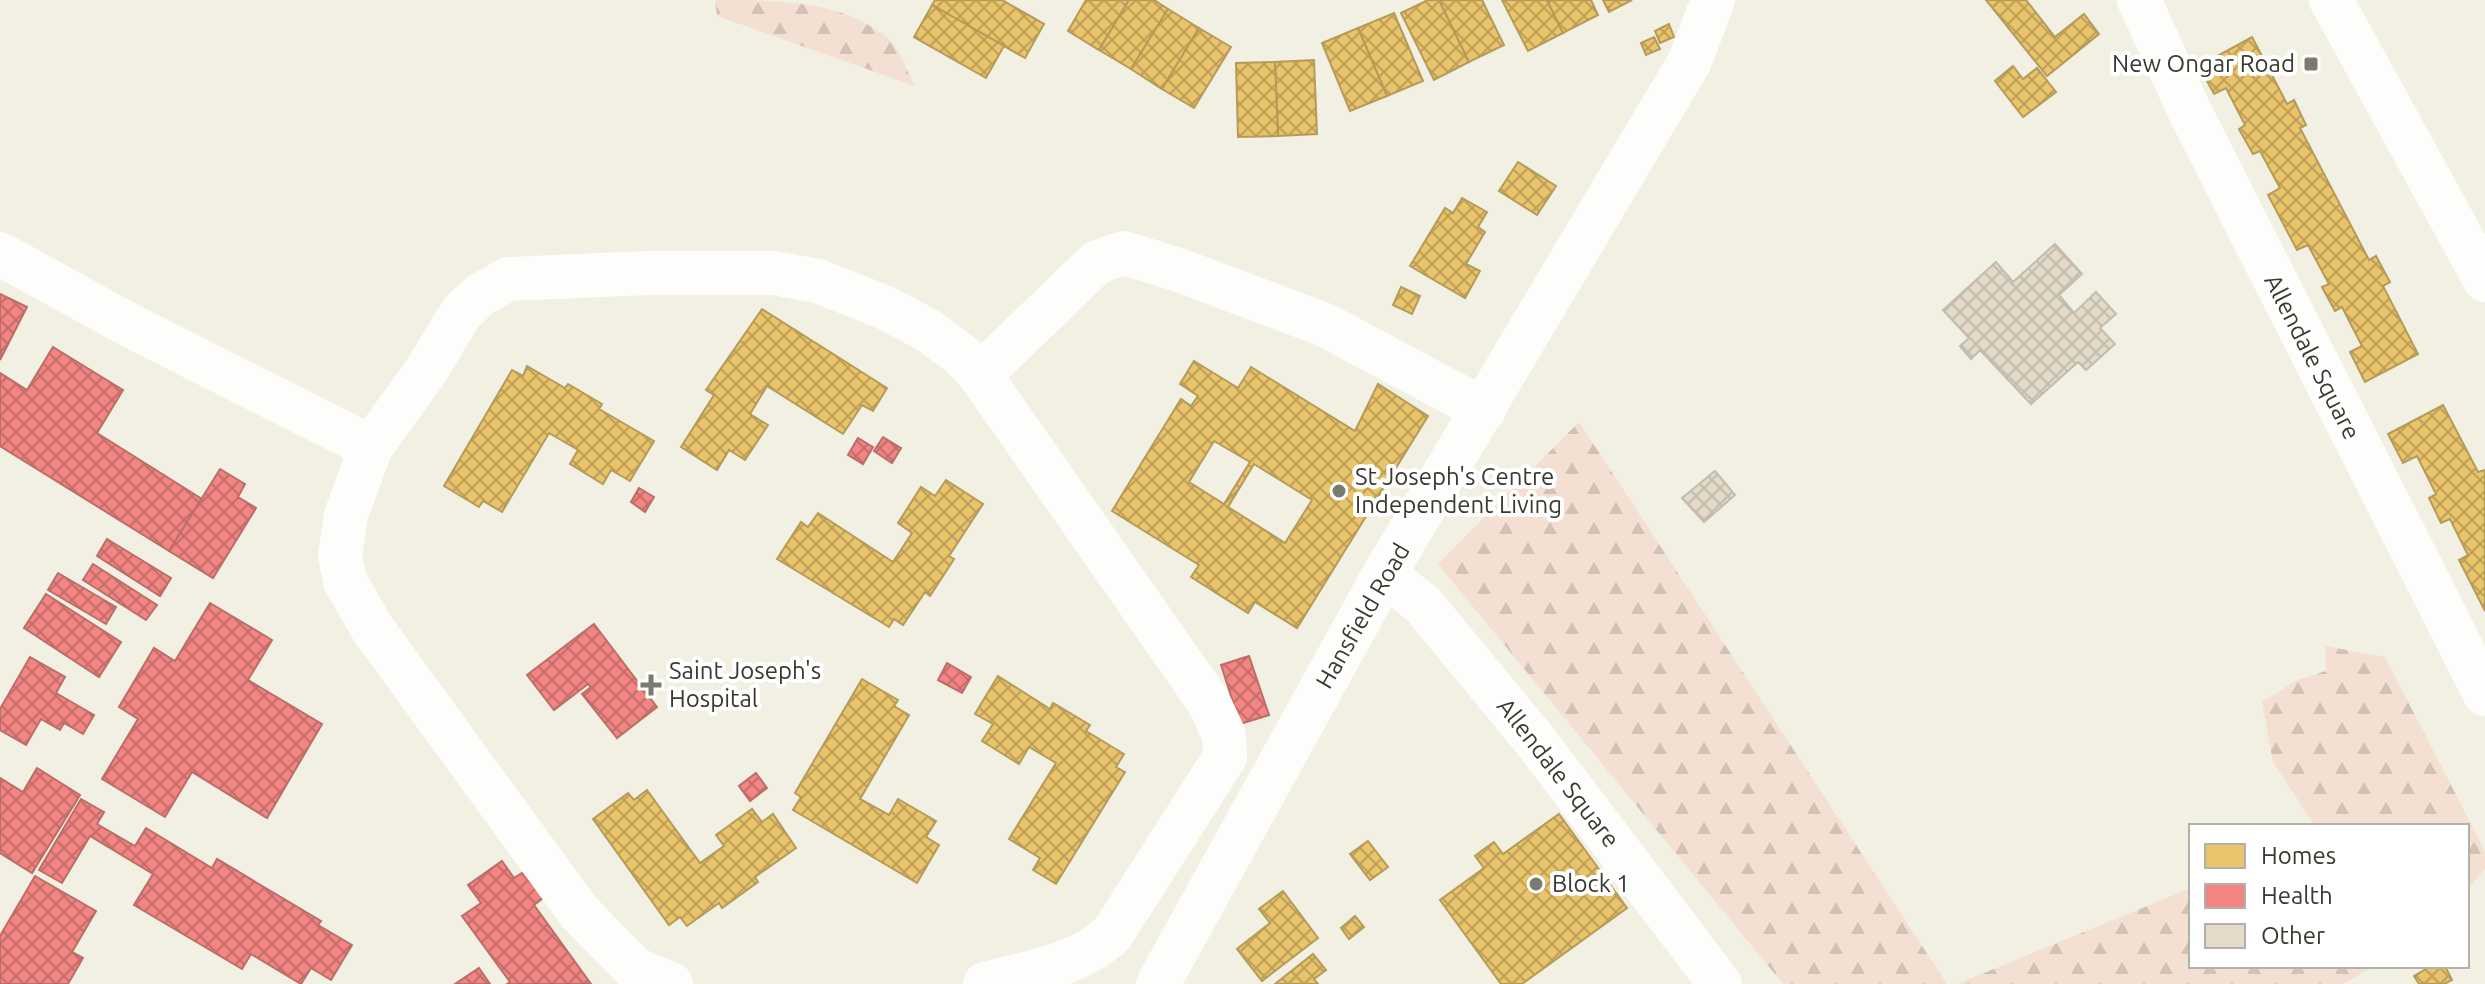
<svg xmlns="http://www.w3.org/2000/svg" width="2485" height="984" font-family="Ubuntu,sans-serif">
<defs>
<pattern id="forest-firs" width="22" height="20" patternUnits="userSpaceOnUse" patternTransform="scale(2)"><rect width="22" height="20" fill="#f4e0d2"/><path d="M5 1l3.5 6h-7zM16 11l3.5 6h-7z" fill="#d2c1b5"/></pattern>
<pattern id="homes-cross-hatch" width="8" height="8" patternUnits="userSpaceOnUse" patternTransform="scale(2)"><rect width="8" height="8" fill="#e9c46a"/><path d="M0 0l8 8M0 8l8-8" fill="none" stroke="#bea058"/></pattern>
<pattern id="health-cross-hatch" width="8" height="8" patternUnits="userSpaceOnUse" patternTransform="scale(2)"><rect width="8" height="8" fill="#f28482"/><path d="M0 0l8 8M0 8l8-8" fill="none" stroke="#c56d6b"/></pattern>
<pattern id="building-cross-hatch" width="8" height="8" patternUnits="userSpaceOnUse" patternTransform="scale(2)"><rect width="8" height="8" fill="#e4dac8"/><path d="M0 0l8 8M0 8l8-8" fill="none" stroke="#c4bcac"/></pattern>
</defs>
<rect width="100%" height="100%" fill="#f2f0e2"/>
<!-- forest -->
<g fill="url(#forest-firs)">
<path d="M715,0C775,0 847,0 891,41C901,53 907,72 915,86L717,16Z"/>
<path d="M1579,422L1947,984H1783L1438,564Z"/>
<path d="M2325,646L2385,657L2485,851V869L2467,890V826H2315L2273,762L2262,702L2297,680L2326,671Z"/>
<path d="M2191,888V966H2374L2343,984H1957Z"/>
</g>
<!-- homes -->
<g fill="url(#homes-cross-hatch)" stroke="#b59b59" stroke-width="2" fill-rule="evenodd">
<path d="M935,0H1002L1044,24L1025,58L932,5Z"/>
<path d="M1086,0H1129L1099,50L1068,31Z"/>
<path d="M1129,0H1154L1168,9L1131,69L1099,50Z"/>
<path d="M1428,0H1439L1469,62L1434,80L1401,13Z"/>
<path d="M1439,0H1482L1504,45L1469,62Z"/>
<path d="M1502,0H1547L1563,33L1528,51Z"/>
<path d="M1547,0H1591L1598,15L1563,33Z"/>
<path d="M1603,0H1632L1609,12Z"/>
<path d="M1986,0H2026L2055,37L2084,14L2099,34L2047,76Z"/>
<path d="M932,5L1004,46L986,78L914,37Z"/>
<path d="M1168,9L1199,28L1162,89L1131,69Z"/>
<path d="M1394,13L1423,81L1387,96L1358,28Z"/>
<path d="M1669,24L1674,37L1660,43L1655,31Z"/>
<path d="M1199,28L1231,47L1194,108L1162,89Z"/>
<path d="M1358,28L1387,96L1350,111L1322,43Z"/>
<path d="M1654,37L1660,49L1646,55L1641,43Z"/>
<path d="M2252,37L2287,104L2294,100L2306,125L2300,128L2369,260L2376,256L2390,282L2383,286L2418,354L2365,382L2350,352L2362,346L2342,307L2335,311L2322,287L2329,284L2308,245L2297,250L2268,195L2280,188L2260,151L2253,154L2239,129L2245,125L2226,88L2214,94L2199,66Z"/>
<path d="M1314,60L1317,134L1278,136L1275,62Z"/>
<path d="M1275,62L1278,136L1238,137L1236,63Z"/>
<path d="M2013,66L2023,79L2037,68L2056,92L2023,117L1995,81Z"/>
<path d="M1518,162L1556,186L1537,215L1499,191Z"/>
<path d="M1462,198L1487,212L1478,227L1485,232L1466,264L1480,271L1465,298L1410,266L1445,208L1453,213Z"/>
<path d="M1401,287L1420,296L1412,314L1393,305Z"/>
<path d="M762,309L887,388L873,411L862,405L843,434L767,386L750,414L768,425L745,460L729,450L717,470L681,447L714,395L706,390Z"/>
<path d="M1194,361L1238,388L1251,367L1355,431L1378,384L1428,416L1297,628L1255,602L1248,613L1191,577L1199,565L1112,511L1181,399L1191,406L1198,396L1180,384ZM1214,441L1250,462L1224,504L1189,482ZM1254,464L1312,500L1285,543L1228,507Z"/>
<path d="M527,366L565,388L568,384L602,404L599,409L654,441L630,481L611,470L603,484L570,464L578,450L549,433L502,512L483,501L479,507L444,486L512,370L523,376Z"/>
<path d="M2443,405L2478,472L2485,470V611L2459,560L2468,555L2450,519L2441,523L2429,498L2436,494L2417,456L2403,463L2388,434Z"/>
<path d="M946,480L983,504L949,556L954,559L930,596L925,592L903,625L894,619L889,627L777,559L801,522L808,527L818,513L893,562L912,533L898,523L921,487L935,496Z"/>
<path d="M998,676L1050,709L1053,703L1090,725L1086,731L1124,754L1116,767L1125,772L1056,884L1033,870L1040,858L1009,839L1056,763L1029,747L1019,764L982,741L993,724L975,714Z"/>
<path d="M862,679L898,700L894,706L909,715L860,799L889,815L898,799L936,821L926,837L939,845L917,883L793,810L801,797L795,793Z"/>
<path d="M647,790L700,863L724,846L716,835L752,809L762,822L773,814L796,848L755,877L758,882L722,908L719,903L687,926L680,917L669,925L593,819L628,793L634,800Z"/>
<path d="M1559,814L1627,908L1522,984H1501L1440,900L1484,868L1475,856L1484,849L1494,842L1503,854Z"/>
<path d="M1368,841L1388,867L1370,880L1350,854Z"/>
<path d="M1283,891L1318,938L1262,981L1237,949L1270,923L1259,909Z"/>
<path d="M1355,916L1364,927L1349,939L1341,928Z"/>
<path d="M1313,954L1326,970L1314,979L1318,984H1275Z"/>
<path d="M2431,966H2445L2452,980L2444,984H2419L2414,976Z"/>
</g>
<!-- health -->
<g fill="url(#health-cross-hatch)" stroke="#bb6e69" stroke-width="2">
<path d="M0,294L27,307L0,360Z"/>
<path d="M53,347L123,390L97,433L202,499L169,551L0,446V373L27,390Z"/>
<path d="M883,437L901,448L892,463L874,451Z"/>
<path d="M858,438L873,447L863,464L848,455Z"/>
<path d="M220,469L245,484L238,497L256,508L213,578L169,551Z"/>
<path d="M639,488L654,497L645,512L631,502Z"/>
<path d="M107,539L171,578L160,596L97,556Z"/>
<path d="M93,564L157,605L146,620L83,580Z"/>
<path d="M58,573L116,607L106,624L48,590Z"/>
<path d="M46,594L121,642L99,677L24,628Z"/>
<path d="M210,603L272,640L248,680L322,724L267,818L192,772L165,817L102,779L138,719L119,707L154,648L175,661Z"/>
<path d="M594,624L657,707L617,738L582,694L591,687L588,684L554,710L527,675Z"/>
<path d="M1249,656L1269,715L1240,724L1221,665Z"/>
<path d="M30,657L65,677L56,693L94,715L83,734L64,723L60,730L41,719L26,745L0,730V709Z"/>
<path d="M947,663L971,677L962,693L938,680Z"/>
<path d="M37,768L80,795L32,873L0,853V778L23,792Z"/>
<path d="M756,773L767,788L750,801L739,786Z"/>
<path d="M81,799L104,812L97,824L135,846L146,828L212,868L217,859L321,921L318,925L352,945L331,980L311,968L301,984L251,954L242,969L134,905L153,874L90,836L62,883L39,870Z"/>
<path d="M502,861L514,878L528,869L547,895L534,905L591,984H507L510,982L462,916L481,903L468,885Z"/>
<path d="M35,876L96,911L72,952L83,958L68,984H0V936Z"/>
<path d="M479,968L490,984H455Z"/>
</g>
<!-- building -->
<g fill="url(#building-cross-hatch)" stroke="#c0bcb2" stroke-width="2">
<path d="M2055,244L2082,274L2059,295L2074,313L2096,292L2116,314L2100,328L2115,344L2086,370L2078,362L2031,404L1980,350L1971,359L1960,346L1969,338L1943,310L1996,262L2013,282Z"/>
<path d="M1715,471L1735,495L1704,522L1682,498Z"/>
</g>
<g fill="none" stroke-linecap="round" stroke-linejoin="round">
<!-- minor -->
<g stroke="#fdfdfb" stroke-width="44">
<path d="M2139,0L2190,112L2485,694"/>
<path d="M2331,0L2485,280"/>
<path d="M0,254L131,326L371,447"/>
<path d="M980,375L1097,262L1124,253L1176,269L1325,325L1484,410"/>
<path d="M1385,573L1424,606L1537,743L1720,984"/>
<path d="M671,984L635,969L579,912L372,628L345,581L340,556L346,515L371,447L426,371L461,313L480,295L508,279L649,273H774L818,281L886,308L929,331L960,354L980,375L1208,701L1224,735L1225,757L1112,934C1078,966 1029,972 985,984"/>
<path d="M1158,984L1385,573L1690,61L1713,0"/>
</g>
</g>
<!-- markers -->
<g fill="#7b7a6e" stroke="#fff" stroke-width="3">
<rect x="2303" y="56" width="16" height="16" rx="4"/>
<circle cx="1339" cy="491" r="8"/>
<path d="M647 673h8v8h8v8h-8v8h-8v-8h-8v-8h8z"/>
<circle cx="1536" cy="884" r="8"/>
</g>
<g text-anchor="middle" stroke-width="8" stroke-linejoin="round" paint-order="stroke">
<!-- poi labels -->
<g font-size="24" fill="#3b3a30" stroke="#fff" text-anchor="start">
<text x="2295" y="72" text-anchor="end">New Ongar Road</text>
<text x="1355" y="485">St Joseph's Centre<tspan x="1355" dy="28">Independent Living</tspan></text>
<text x="669" y="679">Saint Joseph's<tspan x="669" dy="28">Hospital</tspan></text>
<text x="1552" y="892">Block 1</text>
</g>
<!-- street labels -->
<g font-size="24" fill="#3b3a30" stroke="#fff">
<text transform="translate(2312 357) rotate(63)" y="8">Allendale Square</text>
<text transform="translate(1363 616) rotate(-60)" y="8">Hansfield Road</text>
<text transform="translate(1558 773) rotate(52)" y="8">Allendale Square</text>
</g>
</g>
<!-- legend -->
<rect x="2189" y="824" width="280" height="144" fill="#ffffff" stroke="#b1b0ac" stroke-width="2"/>
<rect x="2205" y="844" width="40" height="24" fill="#e9c46a" stroke="#b1b0ac" stroke-width="2"/>
<text x="2261" y="864" font-size="24" fill="#3b3a30">Homes</text>
<rect x="2205" y="884" width="40" height="24" fill="#f28482" stroke="#b1b0ac" stroke-width="2"/>
<text x="2261" y="904" font-size="24" fill="#3b3a30">Health</text>
<rect x="2205" y="924" width="40" height="24" fill="#e4dac8" stroke="#b1b0ac" stroke-width="2"/>
<text x="2261" y="944" font-size="24" fill="#3b3a30">Other</text>
</svg>
